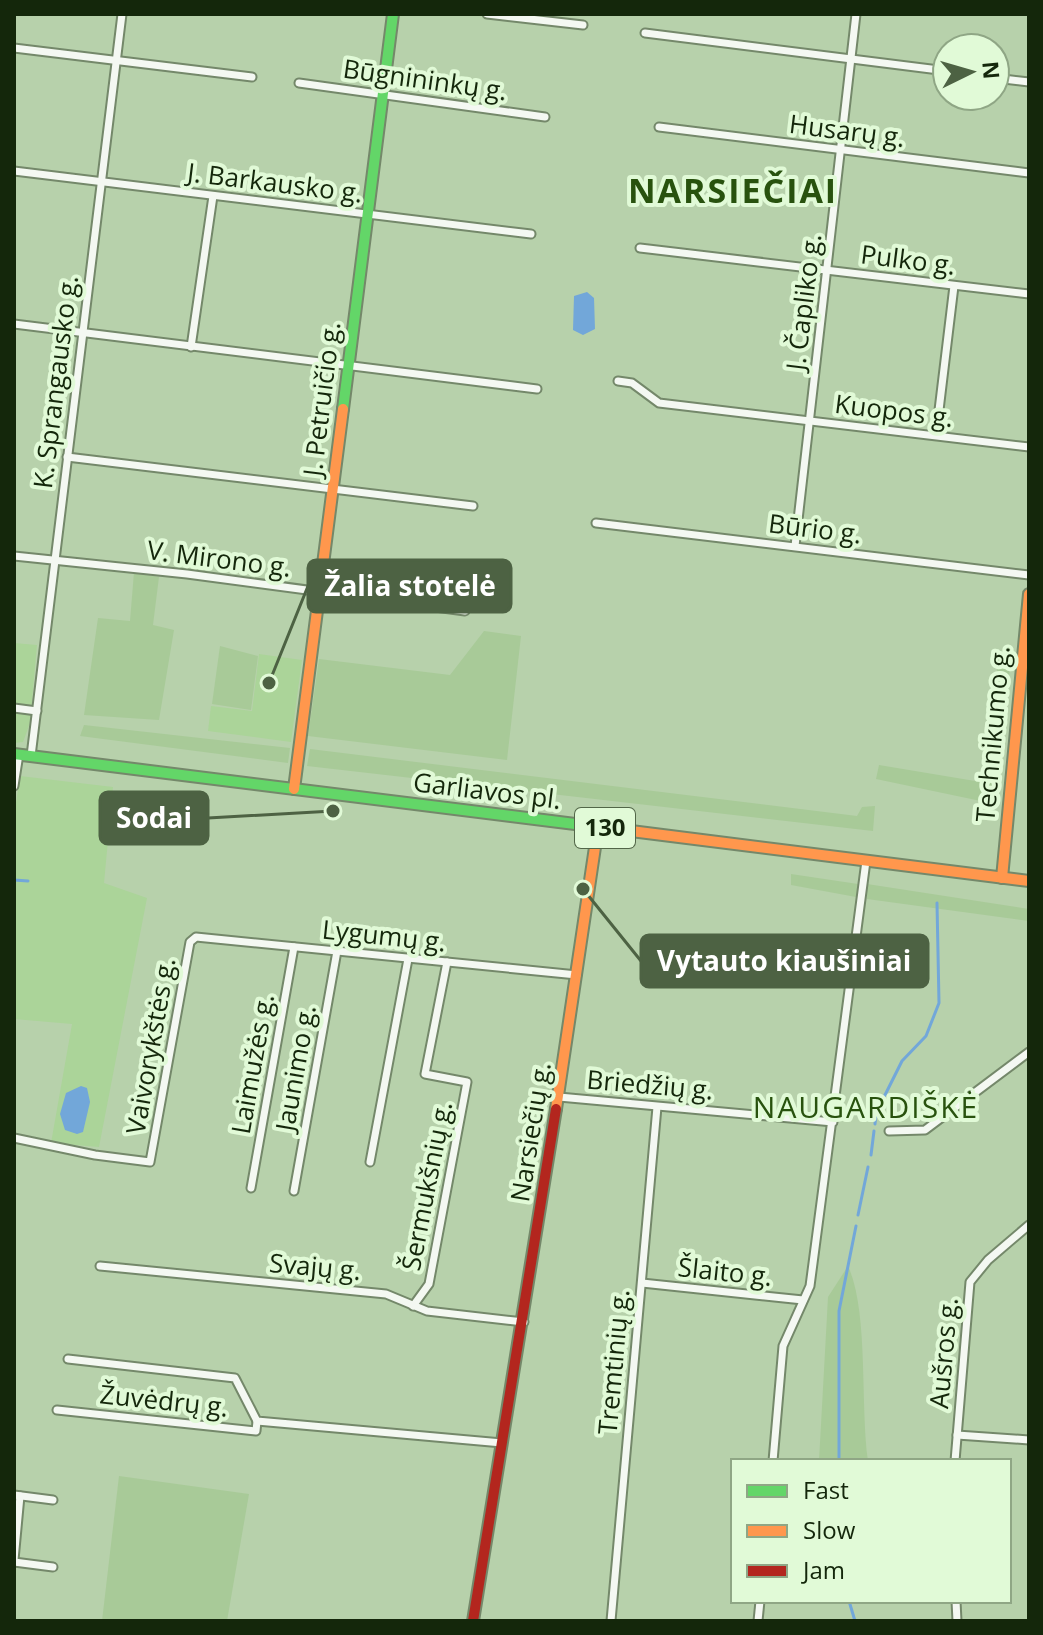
<svg xmlns="http://www.w3.org/2000/svg" width="1043" height="1635" font-family="'Open Sans',sans-serif">
<rect width="100%" height="100%" fill="#b7d1ab"/>
<!-- built -->
<g fill="#abd499">
<path d="M14,643L37,645L30,723L23,742L14,743Z"/>
<path d="M259,654L302,660L291,742L208,731L211,706L252,711Z"/>
<path d="M20,776L113,787L104,883L147,898L99,1147L51,1143L72,1024L14,1019V816Z"/>
</g>
<!-- green -->
<g fill="#a8ca98">
<path d="M134,572L159,577L153,625L174,630L159,720L84,715L98,618L130,621Z"/>
<path d="M484,631L521,636L507,760L308,736L319,659L450,675Z"/>
<path d="M220,646L258,656L251,710L212,704Z"/>
<path d="M998,665L1010,669L995,804L876,779L879,765L981,782Z"/>
<path d="M84,725L290,748L288,763L80,736Z"/>
<path d="M310,749L857,816L862,807L875,806L873,831L307,766Z"/>
<path d="M791,874L858,884L856,897L791,885Z"/>
<path d="M867,884L1029,909V921L867,899Z"/>
<path d="M848,1266C869,1312 860,1405 868,1461H819L828,1297Z"/>
<path d="M119,1476L249,1494L227,1621H102Z"/>
</g>
<!-- water -->
<g fill="#72a7d9">
<path d="M587,292L594,298L595,329L583,335L573,330L574,296Z"/>
<path d="M81,1086L87,1088L90,1102L83,1132L77,1134L65,1130L60,1114L66,1093Z"/>
</g>
<g fill="none" stroke-linecap="round" stroke-linejoin="round">
<!-- stream -->
<g stroke="#72a7d9" stroke-width="3">
<path d="M14,880L28,881"/>
<path d="M875,1124L876,1113L902,1061L926,1036L939,1003L937,903"/>
<path d="M871,1155L874,1131"/>
<path d="M858,1215L868,1167"/>
<path d="M839,1461V1311L856,1226"/>
<path d="M849,1601L855,1621"/>
</g>
<!-- street casing -->
<g stroke="#74886a" stroke-width="11">
<g id="street">
<path d="M487,14L583,25"/>
<path d="M645,33L947,71"/>
<path d="M14,48L252,77"/>
<path d="M995,78L1029,82"/>
<path d="M299,83L545,117"/>
<path d="M659,127L1029,173"/>
<path d="M14,171L531,234"/>
<path d="M640,248L1029,294"/>
<path d="M14,324L537,389"/>
<path d="M191,347L213,196"/>
<path d="M618,381L632,383L659,403L1029,447"/>
<path d="M936,435L954,286"/>
<path d="M67,457L473,506"/>
<path d="M596,523L1029,575"/>
<path d="M795,546L856,14"/>
<path d="M14,556L187,574L465,611"/>
<path d="M14,708L37,711"/>
<path d="M31,756L122,14"/>
<path d="M14,786L19,754"/>
<path d="M559,1097L833,1122"/>
<path d="M889,1131L925,1130L1029,1052"/>
<path d="M14,1138L95,1155L150,1162L190,942L196,937L577,975"/>
<path d="M370,1162L408,959"/>
<path d="M251,1188L294,947"/>
<path d="M294,1191L337,951"/>
<path d="M100,1266L386,1294L427,1311L524,1322"/>
<path d="M642,1283L803,1300"/>
<path d="M413,1306L429,1284L467,1082L425,1074L447,962"/>
<path d="M68,1359L235,1378L257,1421L502,1443"/>
<path d="M57,1410L256,1431L257,1421"/>
<path d="M957,1435L1029,1440"/>
<path d="M773,1461L783,1346L810,1286L866,861"/>
<path d="M955,1461L970,1282L988,1260L1029,1225"/>
<path d="M14,1495L53,1500"/>
<path d="M14,1560L20,1496"/>
<path d="M14,1562L53,1567"/>
<path d="M956,1601L957,1621"/>
<path d="M611,1621L657,1107"/>
<path d="M758,1621L760,1601"/>
</g>
</g>
<!-- fast casing -->
<g stroke="#74886a" stroke-width="14">
<g id="fast">
<path d="M343,409L393,14"/>
<path d="M14,754L623,830"/>
</g>
</g>
<!-- slow casing -->
<g stroke="#74886a" stroke-width="14">
<g id="slow">
<path d="M294,789L343,409"/>
<path d="M623,830L1029,881"/>
<path d="M1002,878L1029,594"/>
<path d="M556,1109L598,827"/>
</g>
</g>
<!-- jam casing -->
<g stroke="#74886a" stroke-width="14">
<path id="jam" d="M473,1621L556,1109"/>
</g>
<!-- street -->
<use href="#street" stroke="#f4f8f2" stroke-width="7"/>
<!-- fast -->
<use href="#fast" stroke="#63d668" stroke-width="10"/>
<!-- slow -->
<use href="#slow" stroke="#ff974d" stroke-width="10"/>
<!-- jam -->
<use href="#jam" stroke="#b3261e" stroke-width="10"/>
</g>
<g text-anchor="middle" stroke-width="8" stroke-linejoin="round" paint-order="stroke">
<!-- shield labels -->
<rect fill="#e1fad7" stroke="#526648" stroke-width="2" x="575" y="808" width="60" height="40" rx="6"/>
<g font-size="24" font-weight="bold" fill="#14270b">
<text x="605" y="836">130</text>
</g>
<!-- street labels -->
<g font-size="26" fill="#14270b" stroke="#e1fad7">
<text transform="translate(425 80) rotate(8)" y="9">Būgnininkų g.</text>
<text transform="translate(847 131) rotate(7)" y="9">Husarų g.</text>
<text transform="translate(275 183) rotate(7)" y="9">J. Barkausko g.</text>
<text transform="translate(908 260) rotate(7)" y="9">Pulko g.</text>
<text transform="translate(804 302) rotate(-83)" y="9">J. Čapliko g.</text>
<text transform="translate(56 382) rotate(-83)" y="9">K. Sprangausko g.</text>
<text transform="translate(322 399) rotate(-83)" y="9">J. Petruičio g.</text>
<text transform="translate(894 411) rotate(7)" y="9">Kuopos g.</text>
<text transform="translate(815 529) rotate(7)" y="9">Būrio g.</text>
<text transform="translate(219 559) rotate(7)" y="9">V. Mirono g.</text>
<text transform="translate(993 734) rotate(-85)" y="9">Technikumo g.</text>
<text transform="translate(487 791) rotate(7)" y="9">Garliavos pl.</text>
<text transform="translate(384 936) rotate(6)" y="9">Lygumų g.</text>
<text transform="translate(151 1046) rotate(-80)" y="9">Vaivorykštės g.</text>
<text transform="translate(253 1064) rotate(-80)" y="9">Laimužės g.</text>
<text transform="translate(296 1068) rotate(-80)" y="9">Jaunimo g.</text>
<text transform="translate(650 1085) rotate(5)" y="9">Briedžių g.</text>
<text transform="translate(531 1132) rotate(-81)" y="9">Narsiečių g.</text>
<text transform="translate(427 1186) rotate(-79)" y="9">Šermukšnių g.</text>
<text transform="translate(315 1267) rotate(5)" y="9">Svajų g.</text>
<text transform="translate(725 1272) rotate(6)" y="9">Šlaito g.</text>
<text transform="translate(944 1353) rotate(-85)" y="9">Aušros g.</text>
<text transform="translate(614 1362) rotate(-85)" y="9">Tremtinių g.</text>
<text transform="translate(164 1401) rotate(6)" y="9">Žuvėdrų g.</text>
</g>
<!-- quarter labels -->
<g font-size="30" letter-spacing="2" fill="#28520e" stroke="#e1fad7">
<text x="866" y="1118">NAUGARDIŠKĖ</text>
</g>
<!-- district labels -->
<g font-size="34" font-weight="bold" letter-spacing="2" fill="#28520e" stroke="#e1fad7">
<text x="733" y="203">NARSIEČIAI</text>
</g>
</g>
<!-- callouts -->
<path fill="none" stroke="#4d6243" stroke-width="3" d="M269 683L308 586M333 811L208 818M583 889L641 961"/>
<g fill="#4d6243" stroke="#e1fad7" stroke-width="3">
<circle cx="269" cy="683" r="8"/>
<circle cx="333" cy="811" r="8"/>
<circle cx="583" cy="889" r="8"/>
</g>
<g fill="#4d6243" stroke="#4d6243" stroke-width="3">
<rect x="308" y="560" width="203" height="52" rx="8"/>
<rect x="100" y="792" width="108" height="52" rx="8"/>
<rect x="641" y="935" width="287" height="52" rx="8"/>
</g>
<g font-size="28" text-anchor="middle" font-weight="bold" fill="#fff">
<text x="410" y="596">Žalia stotelė</text>
<text x="154" y="828">Sodai</text>
<text x="784" y="971">Vytauto kiaušiniai</text>
</g>
<!-- border -->
<rect width="1043" height="1635" fill="none" stroke="#14270b" stroke-width="32"/>
<!-- legend -->
<rect x="731" y="1459" width="280" height="144" fill="#e1fad7" stroke="#8fa685" stroke-width="2"/>
<rect x="747" y="1485" width="40" height="12" fill="#63d668" stroke="#8fa685" stroke-width="2"/>
<text x="803" y="1499" font-size="24" fill="#14270b">Fast</text>
<rect x="747" y="1525" width="40" height="12" fill="#ff974d" stroke="#8fa685" stroke-width="2"/>
<text x="803" y="1539" font-size="24" fill="#14270b">Slow</text>
<rect x="747" y="1565" width="40" height="12" fill="#b3261e" stroke="#8fa685" stroke-width="2"/>
<text x="803" y="1579" font-size="24" fill="#14270b">Jam</text>
<!-- north arrow -->
<g transform="translate(971 72) rotate(85)"><circle r="38" fill="#e1fad7" stroke="#8fa685" stroke-width="2"/>
<path d="M0-6L14 30L0 20L-14 30Z" fill="#4d6243"/>
<text y="-12" font-size="22" font-weight="bold" text-anchor="middle" fill="#14270b">N</text>
</g>
</svg>
